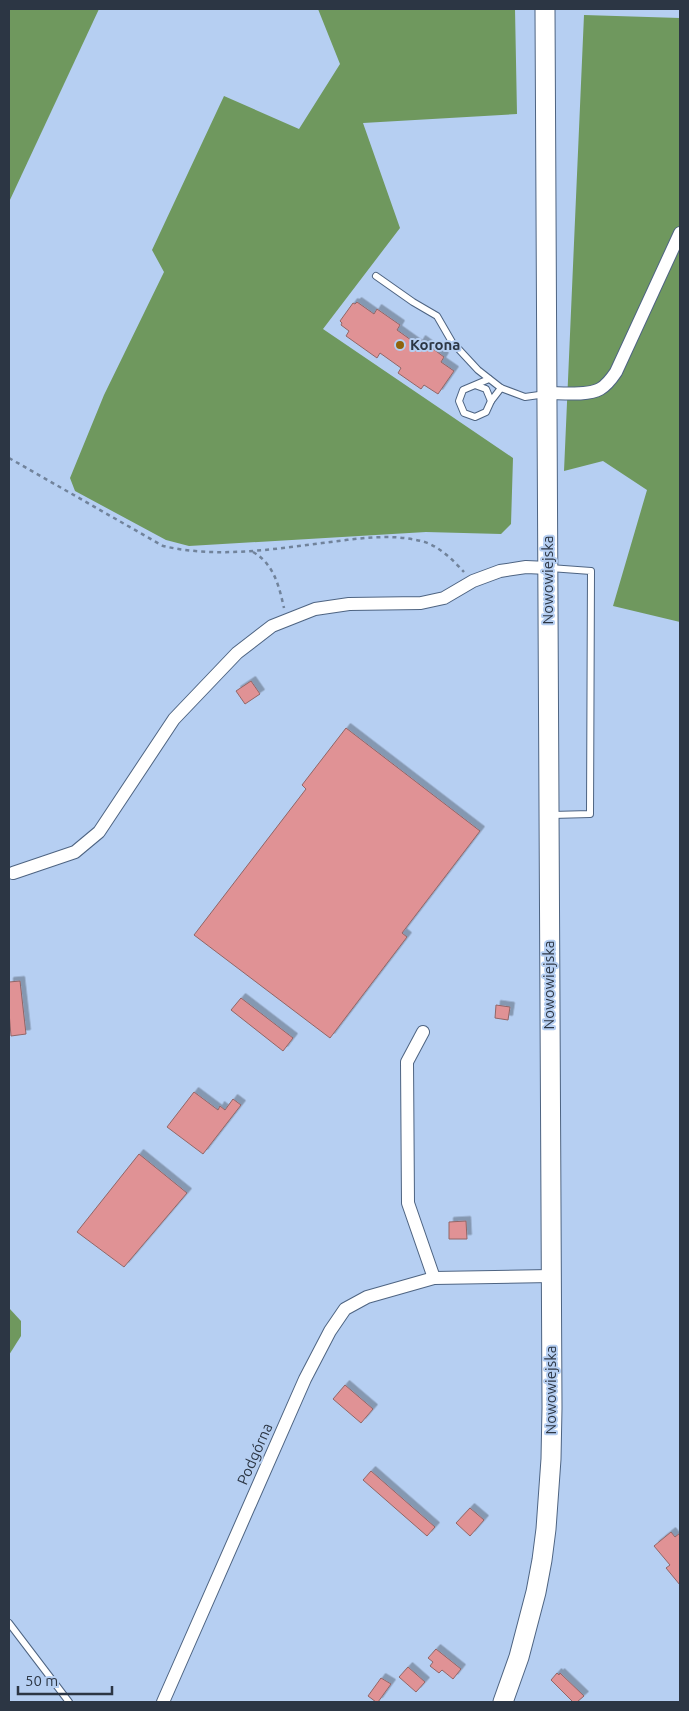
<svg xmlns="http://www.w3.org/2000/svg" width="689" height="1711" font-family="Ubuntu,sans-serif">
<defs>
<filter id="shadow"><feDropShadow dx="4.5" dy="-4.5" stdDeviation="0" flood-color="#0004"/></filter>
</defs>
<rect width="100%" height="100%" fill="#b6cff2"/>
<!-- forest -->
<g fill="#6f985e">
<path d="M9,9H99L9,202Z"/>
<path d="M318,9H515L517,114L363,123L400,228L323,329L513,458L511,524L501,534L426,532L189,546L166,540L75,491L70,478L104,395L164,272L152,250L224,96L299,129L340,64Z"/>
<path d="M584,15L680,18V622L613,606L647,490L603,461L564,471Z"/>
<path d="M9,1308L21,1321V1336L9,1355Z"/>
</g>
<!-- building -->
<g fill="#e09295" stroke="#916667" filter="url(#shadow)">
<path d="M357,302L374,314L377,309L400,325L397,330L418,345L421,340L444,357L441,362L454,371L438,394L424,385L421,389L398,373L401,368L380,353L377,358L346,336L349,331L341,325L342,323L340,321L353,303L355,304Z"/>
<path d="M251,681L260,694L245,704L236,691Z"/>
<path d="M346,728L480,831L402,933L407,937L330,1038L194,935L306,789L302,785Z"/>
<path d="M20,981L26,1034L11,1036L9,1012V982Z"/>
<path d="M241,998L293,1038L283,1051L231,1010Z"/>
<path d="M496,1005L510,1007L508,1020L495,1018Z"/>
<path d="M194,1092L218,1110L220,1106L225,1110L233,1099L241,1105L203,1154L167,1127Z"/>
<path d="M139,1154L187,1193L124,1267L77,1232Z"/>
<path d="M466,1221L467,1239H449V1222Z"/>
<path d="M345,1385L373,1409L361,1423L333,1399Z"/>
<path d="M371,1471L435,1527L427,1536L363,1480Z"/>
<path d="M470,1508L484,1520L470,1536L456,1523Z"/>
<path d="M671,1532L675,1537L680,1533V1585L666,1568L670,1565L654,1546Z"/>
<path d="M436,1649L461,1669L453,1679L442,1670L439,1673L430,1666L433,1662L428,1658Z"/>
<path d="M408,1667L425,1682L416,1692L399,1677Z"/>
<path d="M557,1673L559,1675L560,1673L584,1696L577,1702H573L551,1680Z"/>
<path d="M381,1678L391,1684L378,1702H376L368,1696Z"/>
</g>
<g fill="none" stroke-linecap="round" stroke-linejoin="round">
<!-- service casing -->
<g stroke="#4e6482" stroke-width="8">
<g id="service">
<path d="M376,276L413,302L437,316L452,342L478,370L501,388L525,397L546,394"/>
<path d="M475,385L486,389L491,401L486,412L475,417L464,413L459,401L463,390L489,379"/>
<path d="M491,401L501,388"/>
<path d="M550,568L591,571L590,814L552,815"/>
<path d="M9,1623L69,1702"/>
</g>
</g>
<!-- minor casing -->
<g stroke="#4e6482" stroke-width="14">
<g id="minor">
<path d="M547,393C561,393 588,396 600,389C607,385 612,378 616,372L680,233"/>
<path d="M13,873L75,852L99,832L174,719L237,653L272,626L315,609L349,604L421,603L444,598L473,581L500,571L526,567L548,568"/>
<path d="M423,1032L407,1062L408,1203L434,1278"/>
<path d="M163,1702L305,1379L330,1331L345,1309L367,1297L434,1278L551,1276"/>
</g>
</g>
<!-- secondary casing -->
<g stroke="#4e6482" stroke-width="21">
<path id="secondary" d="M503,1702L519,1657L536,1592L542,1560L546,1529L551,1459L552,1408L545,9"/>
</g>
<!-- path -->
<g stroke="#71839b" stroke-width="2.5" stroke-dasharray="4 4" stroke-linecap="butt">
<path d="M9,458L163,546C215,558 269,550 322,543C355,539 389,533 421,541C438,545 452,559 464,572"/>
<path d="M253,552C274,564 279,586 284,608"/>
</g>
<!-- service -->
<use href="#service" stroke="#fff" stroke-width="6"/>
<!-- minor -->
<use href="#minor" stroke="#fff" stroke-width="12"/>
<!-- secondary -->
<use href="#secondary" stroke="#fff" stroke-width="19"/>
</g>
<!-- markers -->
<circle fill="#8f630c" stroke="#b6cff2" stroke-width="2" cx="400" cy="345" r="5"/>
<g text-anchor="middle" stroke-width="4" stroke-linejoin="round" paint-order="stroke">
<!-- poi labels -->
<g font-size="15" font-weight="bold" fill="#2c3644" stroke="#b6cff2" text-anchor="start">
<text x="410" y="350">Korona</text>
</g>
<!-- street labels -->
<g font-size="15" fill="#2c3644" stroke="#b6cff2">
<text transform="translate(548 580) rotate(-90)" y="5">Nowowiejska</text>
<text transform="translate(549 985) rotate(-90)" y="5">Nowowiejska</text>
<text transform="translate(551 1390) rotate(-90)" y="5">Nowowiejska</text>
<text transform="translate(255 1454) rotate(-66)" y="5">Podgórna</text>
</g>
</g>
<!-- border -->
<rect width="689" height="1711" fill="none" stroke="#2c3644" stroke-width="20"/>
<!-- scale -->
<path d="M18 1686v8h94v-8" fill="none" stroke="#2c3644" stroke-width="2.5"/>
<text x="25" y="1686" font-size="15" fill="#2c3644" stroke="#b6cff2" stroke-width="4" paint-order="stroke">50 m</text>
</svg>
